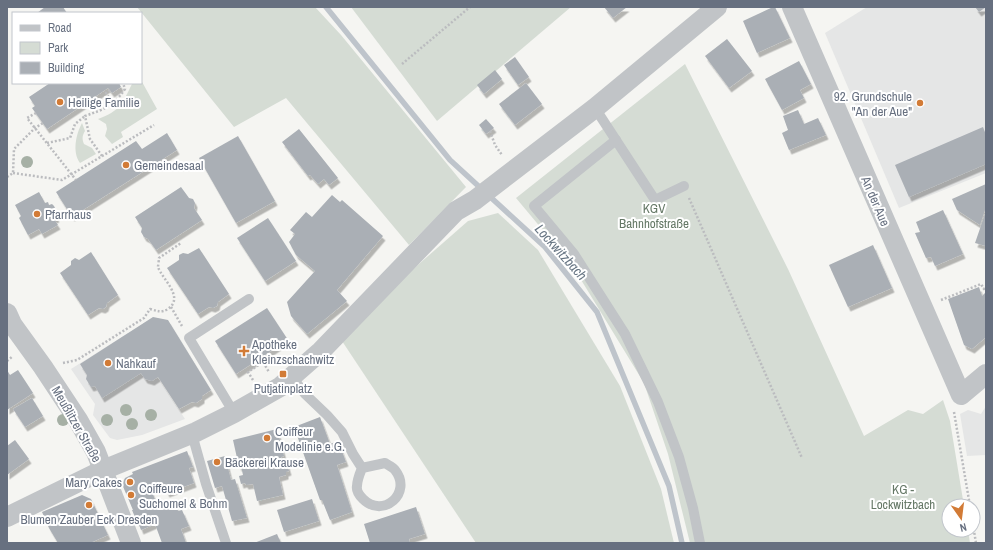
<svg xmlns="http://www.w3.org/2000/svg" width="993" height="550" font-family="'Archivo Narrow',sans-serif">
<defs>
<filter id="shadow"><feDropShadow dx="2.5" dy="4.5" stdDeviation="0" flood-color="#0004"/></filter>
</defs>
<rect width="100%" height="100%" fill="#f5f5f2"/>
<!-- built -->
<g fill="#e5e6e6">
<path d="M867,7H986V173L899,208L825,33Z"/>
<path d="M128,333L185,419L142,435L117,440L110,438L93,415L95,404L71,369Z"/>
<path d="M986,406V455L967,456L960,414L968,410L981,414Z"/>
</g>
<!-- green -->
<g fill="#d5dcd4">
<path d="M137,7H315L341,35L466,187L409,245L286,98L234,127Z"/>
<path d="M351,7H571L437,121Z"/>
<path d="M685,64L788,269L864,436L908,410L923,414L943,400L950,421L964,506H949V530H968L970,543H690L668,454L644,383L572,265L516,198Z"/>
<path d="M141,80L157,109L121,132L123,137L112,144L105,136L107,129L106,124L98,119C120,111 122,104 132,84L141,83Z"/>
<path d="M82,123L85,131C82,136 82,139 84,144L92,148L96,154L80,163C72,152 76,134 82,123Z"/>
<path d="M498,213L538,250L620,386L661,489L674,543H476L338,335L468,221Z"/>
</g>
<g fill="none" stroke-linecap="round" stroke-linejoin="round">
<!-- stream -->
<path stroke="#bec4cb" stroke-width="5.5" d="M326,7L450,160L545,247L597,312L669,486L682,543"/>
</g>
<!-- building -->
<g fill="#aaafb5" filter="url(#shadow)">
<path d="M45,7H63L67,13H37Z"/>
<path d="M604,7H627L613,18Z"/>
<path d="M773,7H775L790,38L757,53L743,21Z"/>
<path d="M975,7H986L979,12Z"/>
<path d="M727,39L752,71L729,88L705,56Z"/>
<path d="M515,57L529,77L518,85L504,65Z"/>
<path d="M799,61L811,84L800,90L804,98L782,110L765,79Z"/>
<path d="M495,70L502,79L484,94L477,85Z"/>
<path d="M50,83H119L121,87L112,93L108,88L47,129L32,108L35,106L29,97Z"/>
<path d="M526,83L542,104L515,125L499,104Z"/>
<path d="M798,110L804,124L818,118L826,135L789,150L782,133L788,130L783,116Z"/>
<path d="M486,119L494,128L486,134L479,125Z"/>
<path d="M983,127L986,135V164L909,197L895,165Z"/>
<path d="M299,129L338,178L329,185L324,179L318,184L310,175L308,176L282,142Z"/>
<path d="M167,133L177,150L72,217L56,192L136,141L142,149Z"/>
<path d="M238,136L275,201L236,223L199,158Z"/>
<path d="M986,184V207L980,225L957,210L952,199Z"/>
<path d="M181,187L189,198L193,199L195,203L194,208L202,220L156,250L148,239L144,237L141,232L142,228L135,217Z"/>
<path d="M39,192L45,203L48,202L49,205L52,204L54,206L56,210L53,211L57,218L54,219L58,225L42,234L39,229L28,235L19,218L21,216L15,205Z"/>
<path d="M332,195L340,202L342,200L383,236L337,290L347,301L307,334L291,316L287,302L315,271L296,255L289,242L295,234L290,230L306,212L312,217Z"/>
<path d="M943,210L963,254L935,266L931,257L926,258L915,233L920,232L916,222Z"/>
<path d="M986,211V246L975,243Z"/>
<path d="M268,218L296,261L265,281L237,238Z"/>
<path d="M873,245L892,288L848,307L829,265Z"/>
<path d="M199,248L229,294L218,302L217,306L213,308L209,307L198,314L167,268L179,260V255L183,253L188,254Z"/>
<path d="M91,252L118,295L107,303L106,307L103,309L99,308L88,315L60,273L71,265V261L75,258L79,260Z"/>
<path d="M979,287L982,296L986,292V337L972,349L964,345L948,299Z"/>
<path d="M267,308L288,340L236,374L215,341Z"/>
<path d="M153,317L168,320L211,390L202,396V399L196,403L192,402L179,409L158,377L152,381L145,379L141,373L102,398L95,386L91,387L86,379L87,375L80,364Z"/>
<path d="M7,370L10,375L18,370L33,393L7,410Z"/>
<path d="M32,398L43,416L25,427L13,409Z"/>
<path d="M320,417L330,444L338,441L346,462L337,465L352,512L330,520L322,500H320L294,427Z"/>
<path d="M277,429L284,456L281,457L283,465L287,464L289,471L286,472V475L279,477L283,495L257,501L253,484L246,485L245,483L241,484L239,476L243,475L241,466L239,467L233,440Z"/>
<path d="M15,440L29,459L7,475V446Z"/>
<path d="M187,451L193,467L189,468L194,483L167,493L163,483L150,488L158,506L174,500L178,511L182,510L189,526L181,529L186,543H162L155,524L141,530L138,522H137L132,510H133L122,484L125,478L133,474L132,472Z"/>
<path d="M225,456L231,480L235,479L247,518L232,521L222,486L215,488L207,461Z"/>
<path d="M82,495L91,499L108,535L90,543H58L49,528L42,512Z"/>
<path d="M312,499L319,521L284,532L277,510Z"/>
<path d="M416,507L425,534L409,539L410,543H370L364,524Z"/>
<path d="M277,534L281,543H254Z"/>
</g>
<g fill="none" stroke-linecap="round" stroke-linejoin="round">
<!-- path -->
<g stroke="#bbbcbf" stroke-width="2.5" stroke-dasharray="2 2" stroke-linecap="butt">
<path d="M402,64L470,7"/>
<path d="M110,90L106,93L113,104"/>
<path d="M36,113L27,118L76,180"/>
<path d="M490,131L495,145L502,155"/>
<path d="M47,143L70,138L75,124L85,116"/>
<path d="M102,156L90,139L85,116C104,109 113,107 125,89L123,83"/>
<path d="M13,173L62,180L154,125"/>
<path d="M7,177L13,173L14,149L35,128L43,123"/>
<path d="M689,198L802,458"/>
<path d="M941,300L981,284L984,289L986,287"/>
<path d="M171,307L182,326"/>
<path d="M7,361L13,356"/>
<path d="M63,363L77,360L144,318L150,309C157,311 162,313 168,309C185,297 162,279 158,267C158,265 159,260 159,258L181,243"/>
<path d="M253,380L248,372L263,362L269,372"/>
<path d="M954,412L970,506"/>
<path d="M973,525L976,543"/>
</g>
<!-- lane -->
<g stroke="#c1c4c7" stroke-width="10">
<path d="M595,108L655,200L684,186"/>
<path d="M616,140L534,206L574,254L625,334L658,402L679,457L693,508L700,543"/>
<path d="M292,377L305,394L327,415L342,432L353,454L362,468L385,463C388,465 393,467 395,470C413,493 383,519 363,499C360,496 356,491 357,486C357,480 360,473 362,468"/>
<path d="M234,413L189,338L249,299"/>
<path d="M192,434L206,484L226,543"/>
</g>
<!-- street -->
<g stroke="#c1c4c7" stroke-width="20">
<path d="M792,7L961,395L986,374"/>
<path d="M7,313L12,324L43,367L78,420L96,452L131,543"/>
<path d="M7,517L103,470L196,432L234,413L280,387L321,351L456,211L475,200L595,108L717,7"/>
</g>
</g>
<!-- trees -->
<g fill="#a6b0a5">
<circle cx="27" cy="162" r="6"/>
<circle cx="126" cy="410" r="6"/>
<circle cx="151" cy="415" r="6"/>
<circle cx="63" cy="420" r="6"/>
<circle cx="107" cy="420" r="6"/>
<circle cx="132" cy="424" r="6"/>
</g>
<!-- markers -->
<g fill="#d27b36" stroke="#fff" stroke-width="1.5">
<circle cx="60" cy="102" r="4"/>
<circle cx="920" cy="103" r="4"/>
<circle cx="126" cy="165" r="4"/>
<circle cx="37" cy="214" r="4"/>
<path d="M242 345h4v4h4v4h-4v4h-4v-4h-4v-4h4z"/>
<circle cx="108" cy="363" r="4"/>
<rect x="279" y="370" width="8" height="8" rx="2"/>
<circle cx="267" cy="438" r="4"/>
<circle cx="217" cy="462" r="4"/>
<circle cx="130" cy="482" r="4"/>
<circle cx="131" cy="495" r="4"/>
<circle cx="89" cy="505" r="4"/>
</g>
<g text-anchor="middle" stroke-width="4" stroke-linejoin="round" paint-order="stroke">
<!-- poi labels -->
<g font-size="13" fill="#677080" stroke="#fff" text-anchor="start">
<text x="912" y="101" text-anchor="end">92. Grundschule<tspan x="912" dy="15">"An der Aue"</tspan></text>
<text x="68" y="107">Heilige Familie</text>
<text x="134" y="170">Gemeindesaal</text>
<text x="45" y="219">Pfarrhaus</text>
<text x="252" y="349">Apotheke<tspan x="252" dy="15">Kleinzschachwitz</tspan></text>
<text x="116" y="368">Nahkauf</text>
<text x="283" y="393" text-anchor="middle">Putjatinplatz</text>
<text x="275" y="436">Coiffeur<tspan x="275" dy="15">Modelinie e.G.</tspan></text>
<text x="225" y="467">Bäckerei Krause</text>
<text x="122" y="487" text-anchor="end">Mary Cakes</text>
<text x="139" y="493">Coiffeure<tspan x="139" dy="15">Suchomel &amp; Bohm</tspan></text>
<text x="89" y="524" text-anchor="middle">Blumen Zauber Eck Dresden</text>
</g>
<!-- street labels -->
<g font-size="13" fill="#677080" stroke="#fff">
<text transform="translate(876 201) rotate(67)" y="5">An der Aue</text>
<text transform="translate(77 424) rotate(60)" y="5">Meußlitzer Straße</text>
</g>
<!-- park labels -->
<g font-size="13" fill="#657866" stroke="#fff">
<text x="654" y="213">KGV<tspan x="654" dy="15">Bahnhofstraße</tspan></text>
<text x="903" y="494">KG -<tspan x="903" dy="15">Lockwitzbach</tspan></text>
</g>
<!-- water labels -->
<g font-size="14" font-style="italic" fill="#687684" stroke="#fff">
<text transform="translate(561 252) rotate(48)" y="5">Lockwitzbach</text>
</g>
</g>
<!-- border -->
<rect width="993" height="550" fill="none" stroke="#677080" stroke-width="16"/>
<!-- legend -->
<rect x="12" y="12" width="130" height="72" fill="#ffffff" stroke="#c2c6cc"/>
<rect x="20" y="25" width="20" height="6" fill="#c1c4c7" stroke="#c2c6cc"/>
<text x="48" y="32" font-size="12" fill="#677080">Road</text>
<rect x="20" y="42" width="20" height="12" fill="#d5dcd4" stroke="#c2c6cc"/>
<text x="48" y="52" font-size="12" fill="#677080">Park</text>
<rect x="20" y="62" width="20" height="12" fill="#aaafb5" stroke="#c2c6cc"/>
<text x="48" y="72" font-size="12" fill="#677080">Building</text>
<!-- north arrow -->
<g transform="translate(961 518) rotate(166)"><circle r="19" fill="#ffffff" stroke="#c2c6cc"/>
<path d="M0-3L7 15L0 10L-7 15Z" fill="#d27b36"/>
<text y="-6" font-size="11" font-weight="bold" text-anchor="middle" fill="#677080">N</text>
</g>
</svg>
